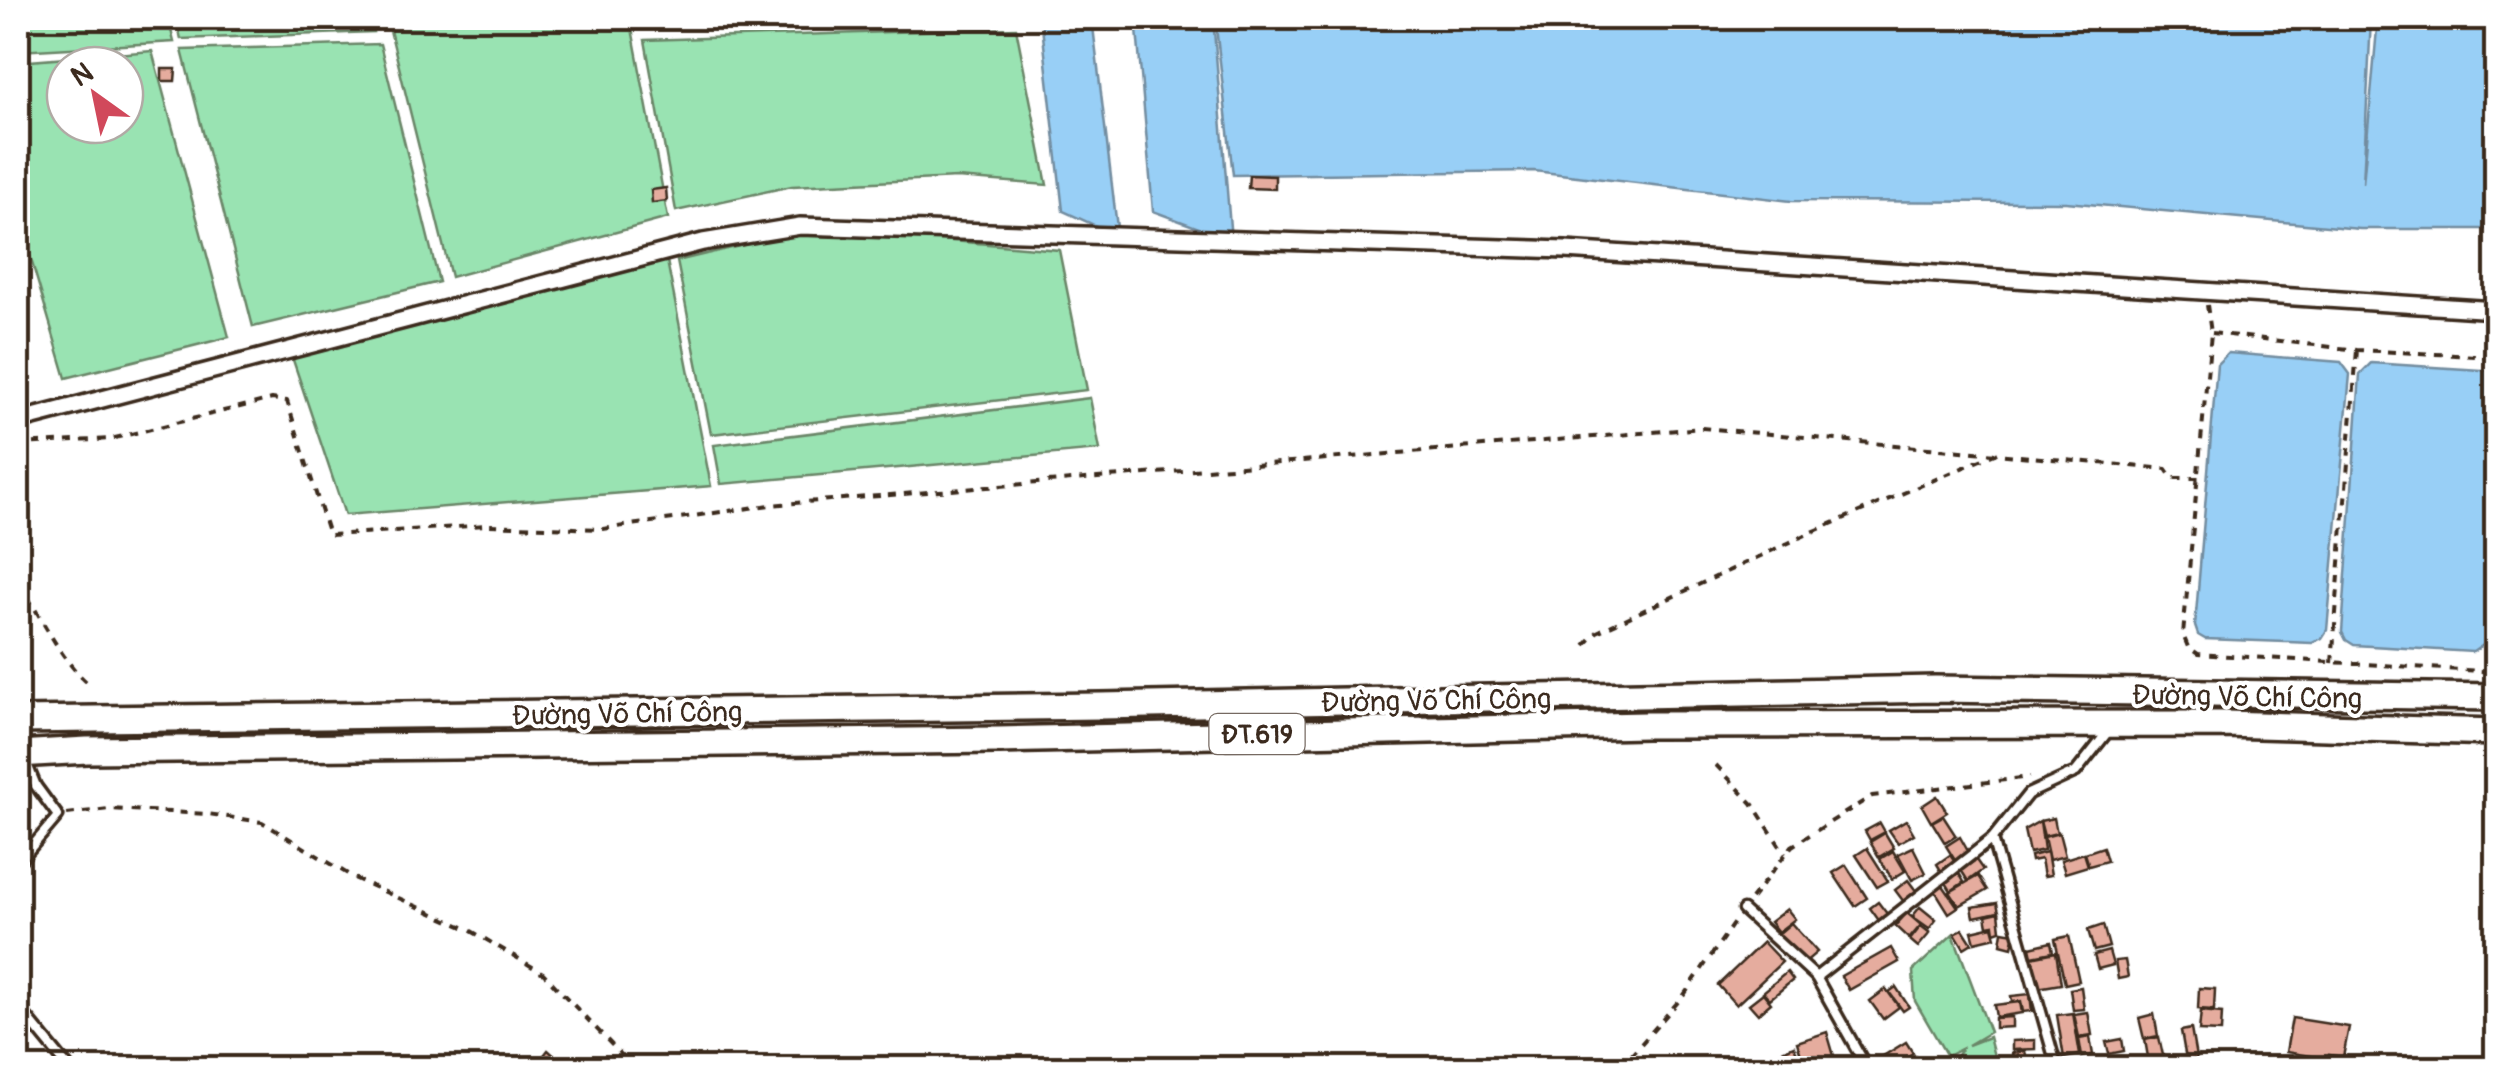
<svg xmlns="http://www.w3.org/2000/svg" width="2514" height="1086" font-family="Pangolin,sans-serif">
<rect width="100%" height="100%" fill="#fff"/>
<filter id="ink" filterUnits="userSpaceOnUse"><feTurbulence type="fractalNoise" baseFrequency=".01" numOctaves="2"/><feDisplacementMap in="SourceGraphic" scale="20" xChannelSelector="R" yChannelSelector="G"/><feConvolveMatrix kernelMatrix="1 2 1 2 8 2 1 2 1" color-interpolation-filters="sRGB"/></filter>
<g filter="url(#ink)">
<!-- green -->
<g fill="#99e3b2" stroke="#6a8668" stroke-width="2.5" fill-rule="evenodd">
<path d="M18,18H168L174,42L18,51Z"/>
<path d="M176,18H370L373,32L181,39Z"/>
<path d="M387,18H630L668,218L451,277Z"/>
<path d="M641,18H873L643,29Z"/>
<path d="M1016,28L1047,185L957,178L792,186L676,211L645,40Z"/>
<path d="M380,44L439,282L253,327L182,50Z"/>
<path d="M152,51L229,337L66,378L18,215V62ZM65,65H125V125H65Z"/>
<path d="M810,229L1059,250L1087,390L711,434L677,261Z"/>
<path d="M667,261L711,486L345,515L289,348Z"/>
<path d="M1090,398L1100,450L721,484L714,445Z"/>
<path d="M1953,934L1990,1032L1968,1045L1989,1037L1997,1068H1949L1961,1049L1947,1056L1915,1001L1913,971Z"/>
</g>
<!-- water -->
<g fill="#98cff6" stroke="#738da0" stroke-width="2.5">
<path d="M1041,18H1092L1118,236L1063,211Z"/>
<path d="M1136,18H1213L1231,240L1153,211Z"/>
<path d="M1215,18H2371L2363,184L2378,18H2496V229H2360L2066,202L1791,201L1534,171L1233,175Z"/>
<path d="M2228,353L2341,362L2350,374L2327,630L2322,638L2312,643L2205,639L2198,635L2195,626L2217,364Z"/>
<path d="M2371,363L2496,371V538L2489,641L2473,652L2354,645L2346,640L2342,632L2360,374Z"/>
</g>
<!-- building -->
<g fill="#e5ac9e" stroke="#3b2a1e" stroke-width="2.5">
<path d="M162,69H176L175,81H162Z"/>
<path d="M1249,175L1275,176V189L1248,188Z"/>
<path d="M666,188L667,201L652,203L651,190Z"/>
<path d="M1937,796L1947,812L1931,822L1922,806Z"/>
<path d="M1943,816L1956,836L1945,843L1932,822Z"/>
<path d="M2054,818L2057,833L2044,836L2040,821Z"/>
<path d="M1906,820L1914,834L1898,843L1889,830Z"/>
<path d="M2040,821L2044,850L2029,853L2024,830Z"/>
<path d="M1880,823L1885,832L1870,840L1865,831Z"/>
<path d="M1885,833L1894,848L1879,857L1870,842Z"/>
<path d="M2059,833L2065,856L2049,860L2044,837Z"/>
<path d="M1960,837L1969,853L1956,862L1946,846Z"/>
<path d="M1913,847L1926,873L1912,880L1898,854Z"/>
<path d="M2103,847L2107,861L2089,866L2085,853Z"/>
<path d="M1867,848L1888,881L1877,887L1856,855Z"/>
<path d="M1893,851L1905,871L1892,879L1880,859Z"/>
<path d="M2047,852L2051,875L2044,876L2041,859L2031,861L2030,856Z"/>
<path d="M2084,853L2088,866L2065,873L2061,860Z"/>
<path d="M1950,855L1957,865L1943,874L1937,864Z"/>
<path d="M1976,860L1983,870L1968,881L1961,870Z"/>
<path d="M1846,865L1867,898L1855,906L1833,873Z"/>
<path d="M1959,873L1964,882L1951,891L1945,881Z"/>
<path d="M1978,876L1987,890L1959,906L1950,892Z"/>
<path d="M1908,880L1917,892L1904,902L1895,890Z"/>
<path d="M1942,884L1958,907L1949,913L1934,889Z"/>
<path d="M1878,902L1888,915L1880,922L1870,908Z"/>
<path d="M1997,903L1999,912L1974,917L1972,907Z"/>
<path d="M1920,907L1936,920L1929,929L1912,917Z"/>
<path d="M1787,909L1795,919L1778,932L1770,922Z"/>
<path d="M1999,912L2001,930L1995,932L1994,925L1988,926L1986,915Z"/>
<path d="M1907,913L1921,925L1909,939L1895,926Z"/>
<path d="M1791,923L1817,952L1804,963L1778,934Z"/>
<path d="M2103,925L2109,947L2094,951L2088,930Z"/>
<path d="M1921,926L1930,933L1918,947L1910,940Z"/>
<path d="M1993,926L1996,937L1975,942L1972,931Z"/>
<path d="M1963,929L1972,943L1964,948L1955,933Z"/>
<path d="M2003,931L2015,933L2012,947L2001,944Z"/>
<path d="M2069,936L2079,981L2065,984L2055,939Z"/>
<path d="M1763,942L1782,962L1736,1005L1718,985Z"/>
<path d="M2051,942L2053,952L2032,956L2030,947Z"/>
<path d="M1891,948L1899,962L1849,990L1841,976Z"/>
<path d="M2109,951L2113,965L2098,969L2094,955Z"/>
<path d="M2056,952L2061,984L2037,988L2031,957Z"/>
<path d="M2125,960L2128,977L2118,979L2115,961Z"/>
<path d="M1787,972L1793,980L1770,999L1763,992Z"/>
<path d="M1896,987L1909,1007L1903,1011L1889,992Z"/>
<path d="M2081,987L2084,1009L2073,1010L2070,989Z"/>
<path d="M2199,988L2215,989L2214,1010L2198,1009Z"/>
<path d="M1886,989L1899,1007L1883,1019L1870,1001Z"/>
<path d="M1763,993L1771,1003L1758,1014L1749,1004Z"/>
<path d="M2030,994L2032,1011L2023,1012L2021,1001L2012,1002L2011,996Z"/>
<path d="M2020,1002L2022,1013L1996,1017L1994,1005Z"/>
<path d="M2201,1011L2222,1013L2221,1032L2199,1031Z"/>
<path d="M2088,1012L2092,1035L2079,1037L2074,1014Z"/>
<path d="M2073,1013L2080,1055L2064,1058L2057,1015Z"/>
<path d="M2154,1014L2158,1036L2144,1039L2139,1018Z"/>
<path d="M2012,1017V1027L1995,1028V1018Z"/>
<path d="M2292,1018L2349,1027L2343,1057L2329,1055L2328,1059L2286,1052Z"/>
<path d="M2191,1029L2197,1063L2187,1065L2181,1031Z"/>
<path d="M1827,1032L1834,1056L1804,1065L1797,1042Z"/>
<path d="M2090,1037L2093,1055L2082,1057L2079,1039Z"/>
<path d="M2159,1037L2164,1060L2149,1063L2145,1040Z"/>
<path d="M2122,1039L2124,1051L2109,1054L2106,1042Z"/>
<path d="M2035,1040V1049L2012,1050V1041Z"/>
<path d="M1906,1042L1913,1053L1886,1068L1880,1058Z"/>
<path d="M1794,1046L1803,1068H1789L1782,1051Z"/>
<path d="M548,1050L558,1059L550,1068H534Z"/>
<path d="M2025,1051L2029,1068H2015L2012,1053Z"/>
<path d="M1782,1052L1788,1068H1776L1771,1055Z"/>
<path d="M1916,1056L1924,1068H1897Z"/>
</g>
<g fill="none" stroke-linecap="round" stroke-linejoin="round">
<!-- lane casing -->
<g stroke="#3b2a1e" stroke-width="15">
<g id="lane">
<path d="M1992,839L2028,794L2076,772L2110,729"/>
<path d="M18,863L58,816L36,786L24,757"/>
<path d="M1743,910L1816,977"/>
<path d="M18,1006L69,1068"/>
<path d="M1867,1068L1816,977L1992,839L2057,1068"/>
</g>
</g>
<!-- street casing -->
<g stroke="#3b2a1e" stroke-width="22">
<path id="street" d="M18,421L703,242L800,226L1565,250L2496,310"/>
</g>
<!-- primary casing -->
<g stroke="#3b2a1e" stroke-width="32">
<g id="primary">
<path d="M18,720L1101,706L1935,689L2496,697"/>
<path d="M18,754L87,750L999,740L1646,725L2225,724L2496,732"/>
</g>
</g>
<!-- path -->
<g stroke="#3b2a1e" stroke-width="4" stroke-dasharray="8 8" stroke-linecap="butt">
<path d="M2207,305L2211,333L2183,635L2188,647L2198,654L2496,672"/>
<path d="M2212,333L2357,350L2496,357"/>
<path d="M18,444L111,439L272,399L287,401L329,535L488,525L603,529L770,505L1702,428L2166,469L2172,478H2199"/>
<path d="M18,583C43,617 58,658 90,685"/>
<path d="M1585,645L1597,632L1810,533L1997,453"/>
<path d="M2332,663L2357,350"/>
<path d="M2492,672L2496,624"/>
<path d="M1716,765L1752,803L1785,854"/>
<path d="M67,814L109,809L208,814L262,822L356,879L468,929L543,973L634,1068"/>
<path d="M1751,899L1792,846L1872,796L2030,777"/>
<path d="M1620,1068L1684,995L1737,918"/>
</g>
<!-- lane -->
<use href="#lane" stroke="#fff" stroke-width="8"/>
<!-- street -->
<use href="#street" stroke="#fff" stroke-width="15"/>
<!-- primary -->
<use href="#primary" stroke="#fff" stroke-width="25"/>
</g>
</g>
<g text-anchor="middle" stroke-width="8" stroke-linejoin="round" paint-order="stroke">
<!-- shield labels -->
<rect fill="#fff" stroke="#766a62" stroke-width="2.5" x="1209.5" y="714" width="95" height="40" rx="8"/>
<g font-size="25" font-weight="bold" fill="#3b2a1e">
<text x="1257" y="743">ĐT.619</text>
</g>
<!-- street labels -->
<g font-size="28" fill="#3b2a1e" stroke="#fff">
<text transform="translate(2247 696) rotate(1)" y="10">Đường Võ Chí Công</text>
<text transform="translate(1436 700) rotate(-1)" y="10">Đường Võ Chí Công</text>
<text transform="translate(627 713) rotate(-1)" y="10">Đường Võ Chí Công</text>
</g>
</g>
<!-- margin -->
<rect width="2514" height="1086" fill="none" stroke="#fff" stroke-width="60"/>
<rect x="30" y="30" width="2454" height="1026" fill="none" stroke="#3b2a1e" stroke-width="4" filter="url(#ink)"/>
<!-- north arrow -->
<g transform="translate(95 95) rotate(327)"><circle r="48" fill="#ffffff" stroke="#b1aaa5" stroke-width="2.5"/>
<path d="M0-8L18 38L0 25L-18 38Z" fill="#d1495b"/>
<text y="-15" font-size="28" font-weight="bold" text-anchor="middle" fill="#3b2a1e">N</text>
</g>
</svg>
